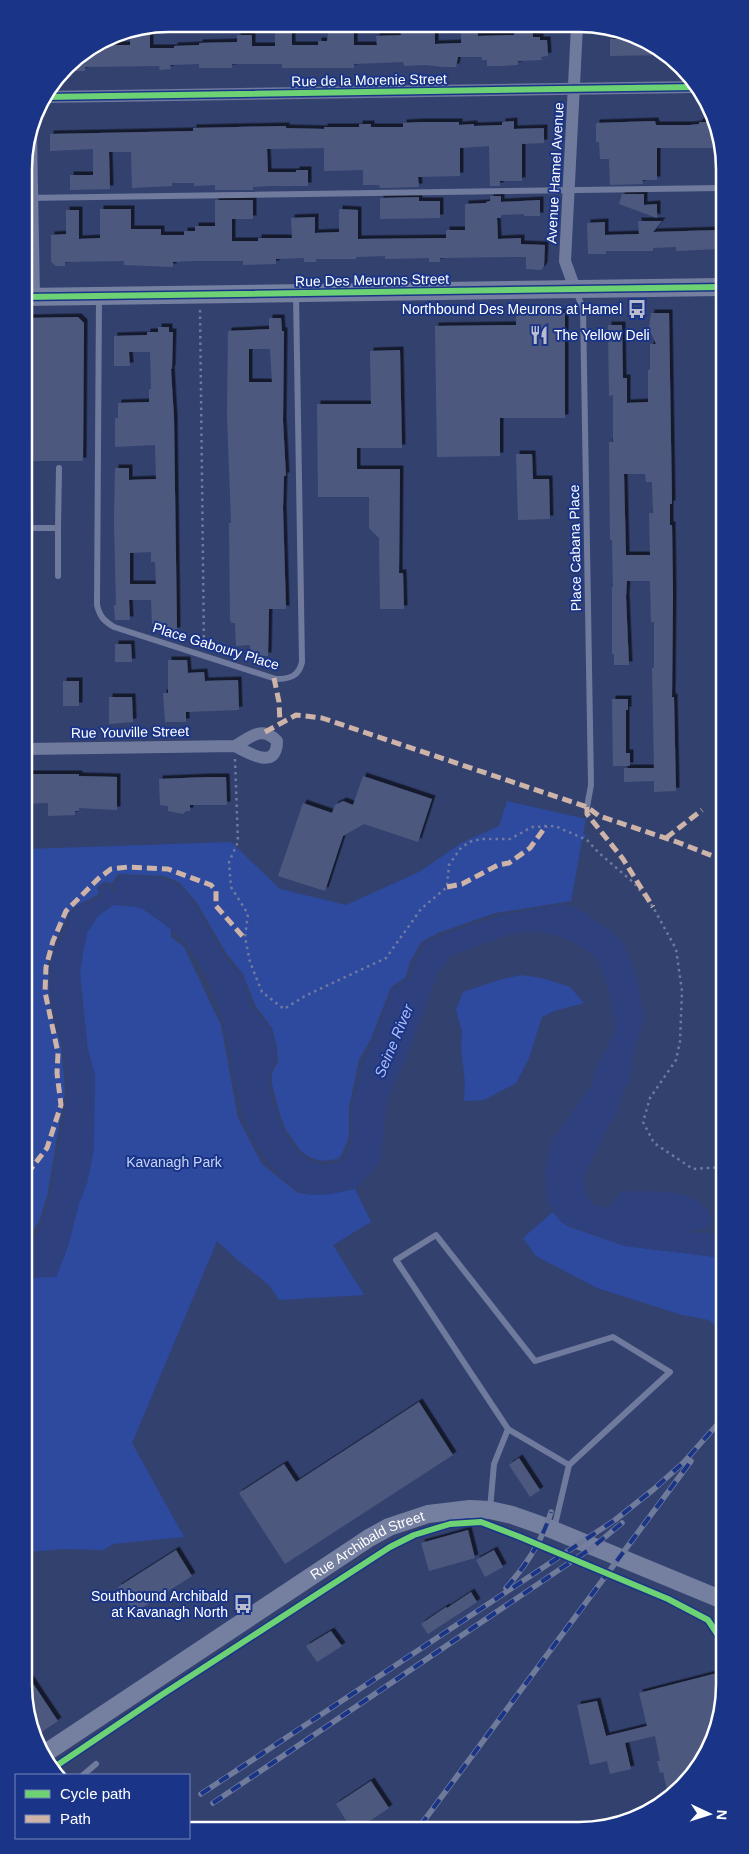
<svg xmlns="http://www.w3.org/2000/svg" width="749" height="1854" font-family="Arial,sans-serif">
<defs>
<filter id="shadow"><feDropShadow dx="3.5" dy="-3.5" stdDeviation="0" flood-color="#0009"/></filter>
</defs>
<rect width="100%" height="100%" fill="#33416f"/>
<!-- green -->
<g fill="#2d4a9f">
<path d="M507,801L586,819L583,834L587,836L582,840L571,901L495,913L438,933L421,942L410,962L405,978L391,987L371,1039L359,1060L349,1107V1137L342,1154L338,1159L321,1161L309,1157L300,1150L286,1130L280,1115L272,1084V1073L278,1061L277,1047L272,1028L255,1005L243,974L226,953L197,903L180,883L165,876L118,874L112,883L104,882L97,887L99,894L74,907L68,914L48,958L50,1012L61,1044L65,1091L47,1196L39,1222L31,1234L27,1237L26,849L231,842L280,889L346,905L421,871L461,843L499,826Z"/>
<path d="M113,905L140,907L171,929V937L184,947L221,1025L238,1118L262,1164L298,1193L314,1195L328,1194L355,1189L371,1222L333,1245L364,1295L279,1300L269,1285L240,1262L217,1241L132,1443L184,1537L113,1544L104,1550L65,1549L28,1552L27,1274L56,1277L68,1246L79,1203L86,1186L94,1148V1109L80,973L83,952L87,933L98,916Z"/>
<path d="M521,975L542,978L570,987L584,1003L554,1011L542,1017L529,1058L516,1083L484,1100L464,1101L465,1082L461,1049L462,1031L456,1010L463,992L499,980Z"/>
<path d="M553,1212L561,1222L570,1227L625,1246L724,1258V1334L709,1320L682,1315L597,1288L536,1256L523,1238Z"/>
</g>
<!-- water -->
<path fill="#2e407e" d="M121,876C139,876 161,875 177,885C196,898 211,938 225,957C230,964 238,970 242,978C246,987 247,998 252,1007C257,1015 267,1022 271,1031C275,1040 277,1055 274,1064C272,1071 269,1075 269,1082C271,1108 291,1162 321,1164C327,1165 334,1163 340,1162L346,1155L353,1138L352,1106L363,1061L374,1041L385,1008L393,989L409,979L414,963L425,943L439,936L498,916L551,906L566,905L578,908L618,937L624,945L637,979L643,1013V1023L635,1046L628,1084L624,1089L615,1116L607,1129L584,1176L585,1193L593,1205L609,1208L612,1203L621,1192C645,1190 713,1187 711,1225L706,1228L683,1232L724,1234V1258L625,1246L561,1222L547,1202L545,1170L553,1139L592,1085L595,1071L615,1031L616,1024L607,983L598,961L590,953L570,940L552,934L532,931L514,933L452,955L437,973L411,1046L387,1100L381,1155L378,1164L355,1189C339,1192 318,1199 302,1192C293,1188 286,1181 279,1174C234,1130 238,1079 223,1023C214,988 195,946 164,924C142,908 141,905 113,905L98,916L87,933L83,952L80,973L81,996L87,1046L95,1074L94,1148L87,1184L79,1203L68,1246L56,1277L27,1278V1240L35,1236L42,1223L50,1197L68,1093L64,1044L53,1010L51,960L55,949L65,933L71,914L78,907L103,896L100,888L104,884L108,886L115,894V882Z"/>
<!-- building -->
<g fill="#4d597e" fill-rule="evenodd" filter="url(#shadow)">
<path d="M275,24L292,25V45H318V41H327L328,33H354V45H377L376,36L401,35L400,25H411L412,32H435V44L461,43V30H478V36L514,35V26H533V37H540V40H547L548,56L541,57L542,60L518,61V65L499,66H487V60H482V57H458L456,67H443L425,65L404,66L403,62L354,64V68H282V64H232V68H199V64L170,65L171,69L160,70L159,66L85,67V71H70V64L73,60L106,40V45H130V32L150,28V48H174V46L199,45V43L237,42V35H252V46H275Z"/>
<path d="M619,32L661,55L610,56V39H619Z"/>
<path d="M514,121V129L544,128V143L522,144V181H500V186H490L489,146L460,148V176L418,177L419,187L380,188L379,185H363V170L324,171V148L267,149L268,172H296V170H308V186H269L253,187V190H215V185L194,186V183H172V186L132,188L131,152H109L110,189L70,190V175H93V149L50,151V134L193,131V128L237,127L286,126V128L324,129V127H359V124H371V127H403V123L421,122H459V125L474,124V126L502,125V122Z"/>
<path d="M655,121L656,125H690L699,124V122H715L720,132V148H657V180H642L643,184L610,185L609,159H600L599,142H596V123Z"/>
<path d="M622,194H644V205L657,204V218L619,204Z"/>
<path d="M490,196H501V202L540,200V216H524V214L501,215V218H497L498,239L521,238V244L545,245L544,266L541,270L526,269V257H507L440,258V262H429V258L385,259V256L356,257V259H316V262H304V258L276,259V264L243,265V261H192L173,262V267L124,265V261L65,262V266H56L51,262V235L66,234V210H79V239L100,238V209H131V229H161V235H184V231H195V226H215V200H253V219H232V241H258V238H292L291,218L315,217V233L339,232V209L358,210V239L446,238V230H465V204L486,203V202L490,201Z"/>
<path d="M419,197V201H440V218L380,219V198Z"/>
<path d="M638,221H662L653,232L718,230V249L676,251V247L653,248V251H606V254H588L587,223L605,222V235L639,234Z"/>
<path d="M516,313H565V418H500V456L437,457L435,326L516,325Z"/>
<path d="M651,313H669L672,504H670V525H672L673,594L672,697H674L676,791L654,792V781L624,782V768H654L652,668H654V622H651L650,581H627L626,597L629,665H614V654H612V587H613L612,540H610L609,442H613V395L609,396L608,325H622L623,378H627V403L648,402V370H650V344H656L649,329ZM624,474H645L646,482H652L653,513H649L650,555H626Z"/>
<path d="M78,317L84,323L83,461H25V318Z"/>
<path d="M269,318H281L282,331H284L283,421L286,476H284L283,508L286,609H269L268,656H251L250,645L236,646L235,623H231L230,619L229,523H231L227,415L228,331L269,329ZM249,349H270L272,382H249Z"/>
<path d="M158,327H169V332H173L172,369H171L174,418L177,631H159V624H152L151,600H129L130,620H115L114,605H116L114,522L115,468H129V480L156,479L155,445L115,447V418H118V403L149,402V389H151L150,352H129L130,366H114V336L147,335V332H158ZM151,552V562H155L156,584H130V553Z"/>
<path d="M400,350L402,448H357V469H400L399,573H403L404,609H380L379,538L369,528V497H318L317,404H371L370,351Z"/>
<path d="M516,454H532L533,479H549L550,519L518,520Z"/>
<path d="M115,644H131L132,662H115Z"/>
<path d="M168,660H187L188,673L204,672L205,681L238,680L239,710L186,712V722H165L163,693H168Z"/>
<rect x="63" y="681" width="16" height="25"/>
<path d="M109,697H132L133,722L109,724Z"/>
<path d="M612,699H628V710H626V753H630V766H613Z"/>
<path d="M28,774H79V776L117,777V810L79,808V811H75V815L48,816V803L26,804V779H28Z"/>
<path d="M363,776L432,799L418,842L364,824L343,836L325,891L278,876L303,803L332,813L335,805L343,801L353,805Z"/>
<path d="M208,777H226L227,805H190V811H186L183,814L168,811V806L160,805L159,779Z"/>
<path d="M419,1402L453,1455L285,1564L239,1493L284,1464L296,1482Z"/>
<path d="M519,1458L540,1490L530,1497L509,1465Z"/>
<path d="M468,1530L475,1558L429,1571L421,1543Z"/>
<path d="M176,1550L192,1576L134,1613L118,1587Z"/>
<path d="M494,1550L503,1567L485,1577L476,1560Z"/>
<path d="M471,1592L477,1602L428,1634L421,1624L446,1607L447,1608Z"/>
<path d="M331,1631L342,1646L317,1662L306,1646Z"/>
<path d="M725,1671V1694L714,1740L695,1773L669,1798L663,1772L660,1773L657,1761H660L655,1736L625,1743L631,1769L610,1774L607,1761L590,1765L577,1705L597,1701L606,1736L647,1726L639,1693Z"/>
<path d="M28,1676L58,1721L37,1735L29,1722Z"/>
<path d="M371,1781L389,1808L361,1827H350L336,1804Z"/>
</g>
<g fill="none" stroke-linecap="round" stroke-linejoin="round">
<!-- path -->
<g stroke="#6f7a9d" stroke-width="2.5" stroke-dasharray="2.5 4" stroke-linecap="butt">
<path d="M200,310L204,647"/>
<path d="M235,759L238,842L229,862L231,887L248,914L245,937L250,962L262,992L284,1009L305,996L386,958L421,909L447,887L449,865L460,849L469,842L481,839H510L532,827L555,826L587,840L599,853L634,883L653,907L676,949L682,991L680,1041L676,1060L650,1098L643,1122L654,1143L693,1169L723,1167"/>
</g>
<!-- lane -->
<g stroke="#6f7a9d" stroke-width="6">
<path d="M24,198L721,188"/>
<path d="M575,290L583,308L591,785L587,807"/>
<path d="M99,297L97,605C100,617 104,621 114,627L276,679C290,679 299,676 302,662L296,295"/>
<path d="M25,528H58V576"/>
<path d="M58,528L59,468"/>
<path d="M490,1509L494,1464L508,1429L396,1260L436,1235L535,1361L613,1337L670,1372L569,1465L508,1429"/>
<path d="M554,1529L569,1465"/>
<path d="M83,1775L96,1764"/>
</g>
<!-- street -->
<g stroke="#6f7a9d" stroke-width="12">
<path d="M44,97L695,87"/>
<path d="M31,133L34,297"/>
<path d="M575,289L565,261L577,26"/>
<path d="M26,749L235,746C251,737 262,725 277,741C277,771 249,753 235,746"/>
</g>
<!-- secondary -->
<g stroke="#757fa0" stroke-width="18">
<path d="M24,297L721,287"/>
<path id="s1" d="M47,1752L369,1538L389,1527L428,1514L470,1509L490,1510L512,1515L546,1527L725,1601"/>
</g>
<!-- rail casing -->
<g stroke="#707b9b" stroke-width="5.5">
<g id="rail">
<path d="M506,1588C526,1566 542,1541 551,1512"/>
<path d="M201,1794L615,1520L654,1489L684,1462L723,1418"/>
<path d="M213,1803L593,1547L622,1523"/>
<path d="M420,1826L691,1461"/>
</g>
</g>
<!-- rail -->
<use href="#rail" stroke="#1a3488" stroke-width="4" stroke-dasharray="11" stroke-linecap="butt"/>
<!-- quiet -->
<g stroke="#ceb3a9" stroke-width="5" stroke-dasharray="10 5" stroke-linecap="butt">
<path d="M274,678L279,702L280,724"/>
<path d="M265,732L296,715L322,718L587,807L599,816L677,842L723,860"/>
<path d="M587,807V814L623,859L653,907"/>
<path d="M666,838L702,810"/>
<path d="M447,887L462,884L498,865L509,863L530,848L546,826"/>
<path d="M27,1174L47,1148L61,1105L57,1073L58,1053L45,992L46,967L53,941L66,911L99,878L111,869L128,867L168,869L211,885L216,891V906L245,939"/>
</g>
<!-- cycleway casing -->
<g stroke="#1a3488" stroke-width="9">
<g id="cycleway">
<path d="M44,97L695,87"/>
<path d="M24,297L721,287"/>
<path d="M56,1766L163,1694L390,1547L414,1535L450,1524L481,1522L520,1537L668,1599L708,1620L720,1638L725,1637"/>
</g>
</g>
<!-- cycleway -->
<use href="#cycleway" stroke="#6cd273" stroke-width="6"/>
</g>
<!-- icons -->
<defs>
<g id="bus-bare" transform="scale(1.5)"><path d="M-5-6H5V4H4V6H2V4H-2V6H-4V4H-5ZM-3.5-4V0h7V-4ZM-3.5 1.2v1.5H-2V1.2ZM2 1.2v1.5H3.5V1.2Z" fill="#b8bccd" stroke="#1a3488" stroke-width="2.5" paint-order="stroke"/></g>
<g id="restaurant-bare" transform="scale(1.5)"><path d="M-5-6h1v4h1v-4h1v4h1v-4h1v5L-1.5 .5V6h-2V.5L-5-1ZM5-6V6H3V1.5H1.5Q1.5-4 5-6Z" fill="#b8bccd" stroke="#1a3488" stroke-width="2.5" paint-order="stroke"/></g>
</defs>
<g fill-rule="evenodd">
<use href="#bus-bare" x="637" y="309"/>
<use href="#restaurant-bare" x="539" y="335"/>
<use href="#bus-bare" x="243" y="1604"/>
</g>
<g text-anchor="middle" stroke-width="4" stroke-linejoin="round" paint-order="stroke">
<!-- street labels -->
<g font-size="14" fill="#fff" stroke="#1a3488">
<text transform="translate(369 80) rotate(-1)" y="5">Rue de la Morenie Street</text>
<text transform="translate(555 173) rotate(-87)" y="5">Avenue Hamel Avenue</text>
<text transform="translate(372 280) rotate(-1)" y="5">Rue Des Meurons Street</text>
<text transform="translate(575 548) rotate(-91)" y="5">Place Cabana Place</text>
<text transform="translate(216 646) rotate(17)" y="5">Place Gaboury Place</text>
<text transform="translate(130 732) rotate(-1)" y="5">Rue Youville Street</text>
<text dy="5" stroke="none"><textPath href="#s1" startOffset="382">Rue Archibald Street</textPath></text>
</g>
<!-- poi labels -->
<g font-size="14" fill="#fff" stroke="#1a3488" text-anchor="end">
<text x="622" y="314">Northbound Des Meurons at Hamel</text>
<text x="554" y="340" text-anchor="start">The Yellow Deli</text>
<text x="228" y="1601">Southbound Archibald<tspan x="228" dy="16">at Kavanagh North</tspan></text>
</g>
<!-- park labels -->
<g font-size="14" fill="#c7d4f9" stroke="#1a3488">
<text x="174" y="1167">Kavanagh Park</text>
</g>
<!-- water labels -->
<g font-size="15" font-style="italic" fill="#adbff4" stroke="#1a3488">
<text transform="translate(394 1041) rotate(-67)" y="5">Seine River</text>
</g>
</g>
<!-- crop -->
<path d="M0 0H749V1854H0ZM169 32H579A137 137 0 0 1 716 169V1685A137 137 0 0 1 579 1822H169A137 137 0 0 1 32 1685V169A137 137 0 0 1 169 32Z" fill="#1a3488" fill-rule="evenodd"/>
<path fill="none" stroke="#fff" stroke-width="2.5" d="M169 32H579A137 137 0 0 1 716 169V1685A137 137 0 0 1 579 1822H169A137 137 0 0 1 32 1685V169A137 137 0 0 1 169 32Z"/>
<!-- legend -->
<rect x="15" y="1774" width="175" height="65" fill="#1a3488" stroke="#7685b8"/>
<rect x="25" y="1790" width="25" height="8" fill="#6cd273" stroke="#7685b8"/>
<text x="60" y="1799" font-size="15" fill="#ffffff">Cycle path</text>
<rect x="25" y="1815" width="25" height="8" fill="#ceb3a9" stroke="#7685b8"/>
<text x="60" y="1824" font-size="15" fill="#ffffff">Path</text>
<!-- north arrow -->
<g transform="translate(709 1814) rotate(94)" stroke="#1a3488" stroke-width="4" paint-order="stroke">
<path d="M0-4L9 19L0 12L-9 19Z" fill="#ffffff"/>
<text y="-8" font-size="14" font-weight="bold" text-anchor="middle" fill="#ffffff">N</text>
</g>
</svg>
